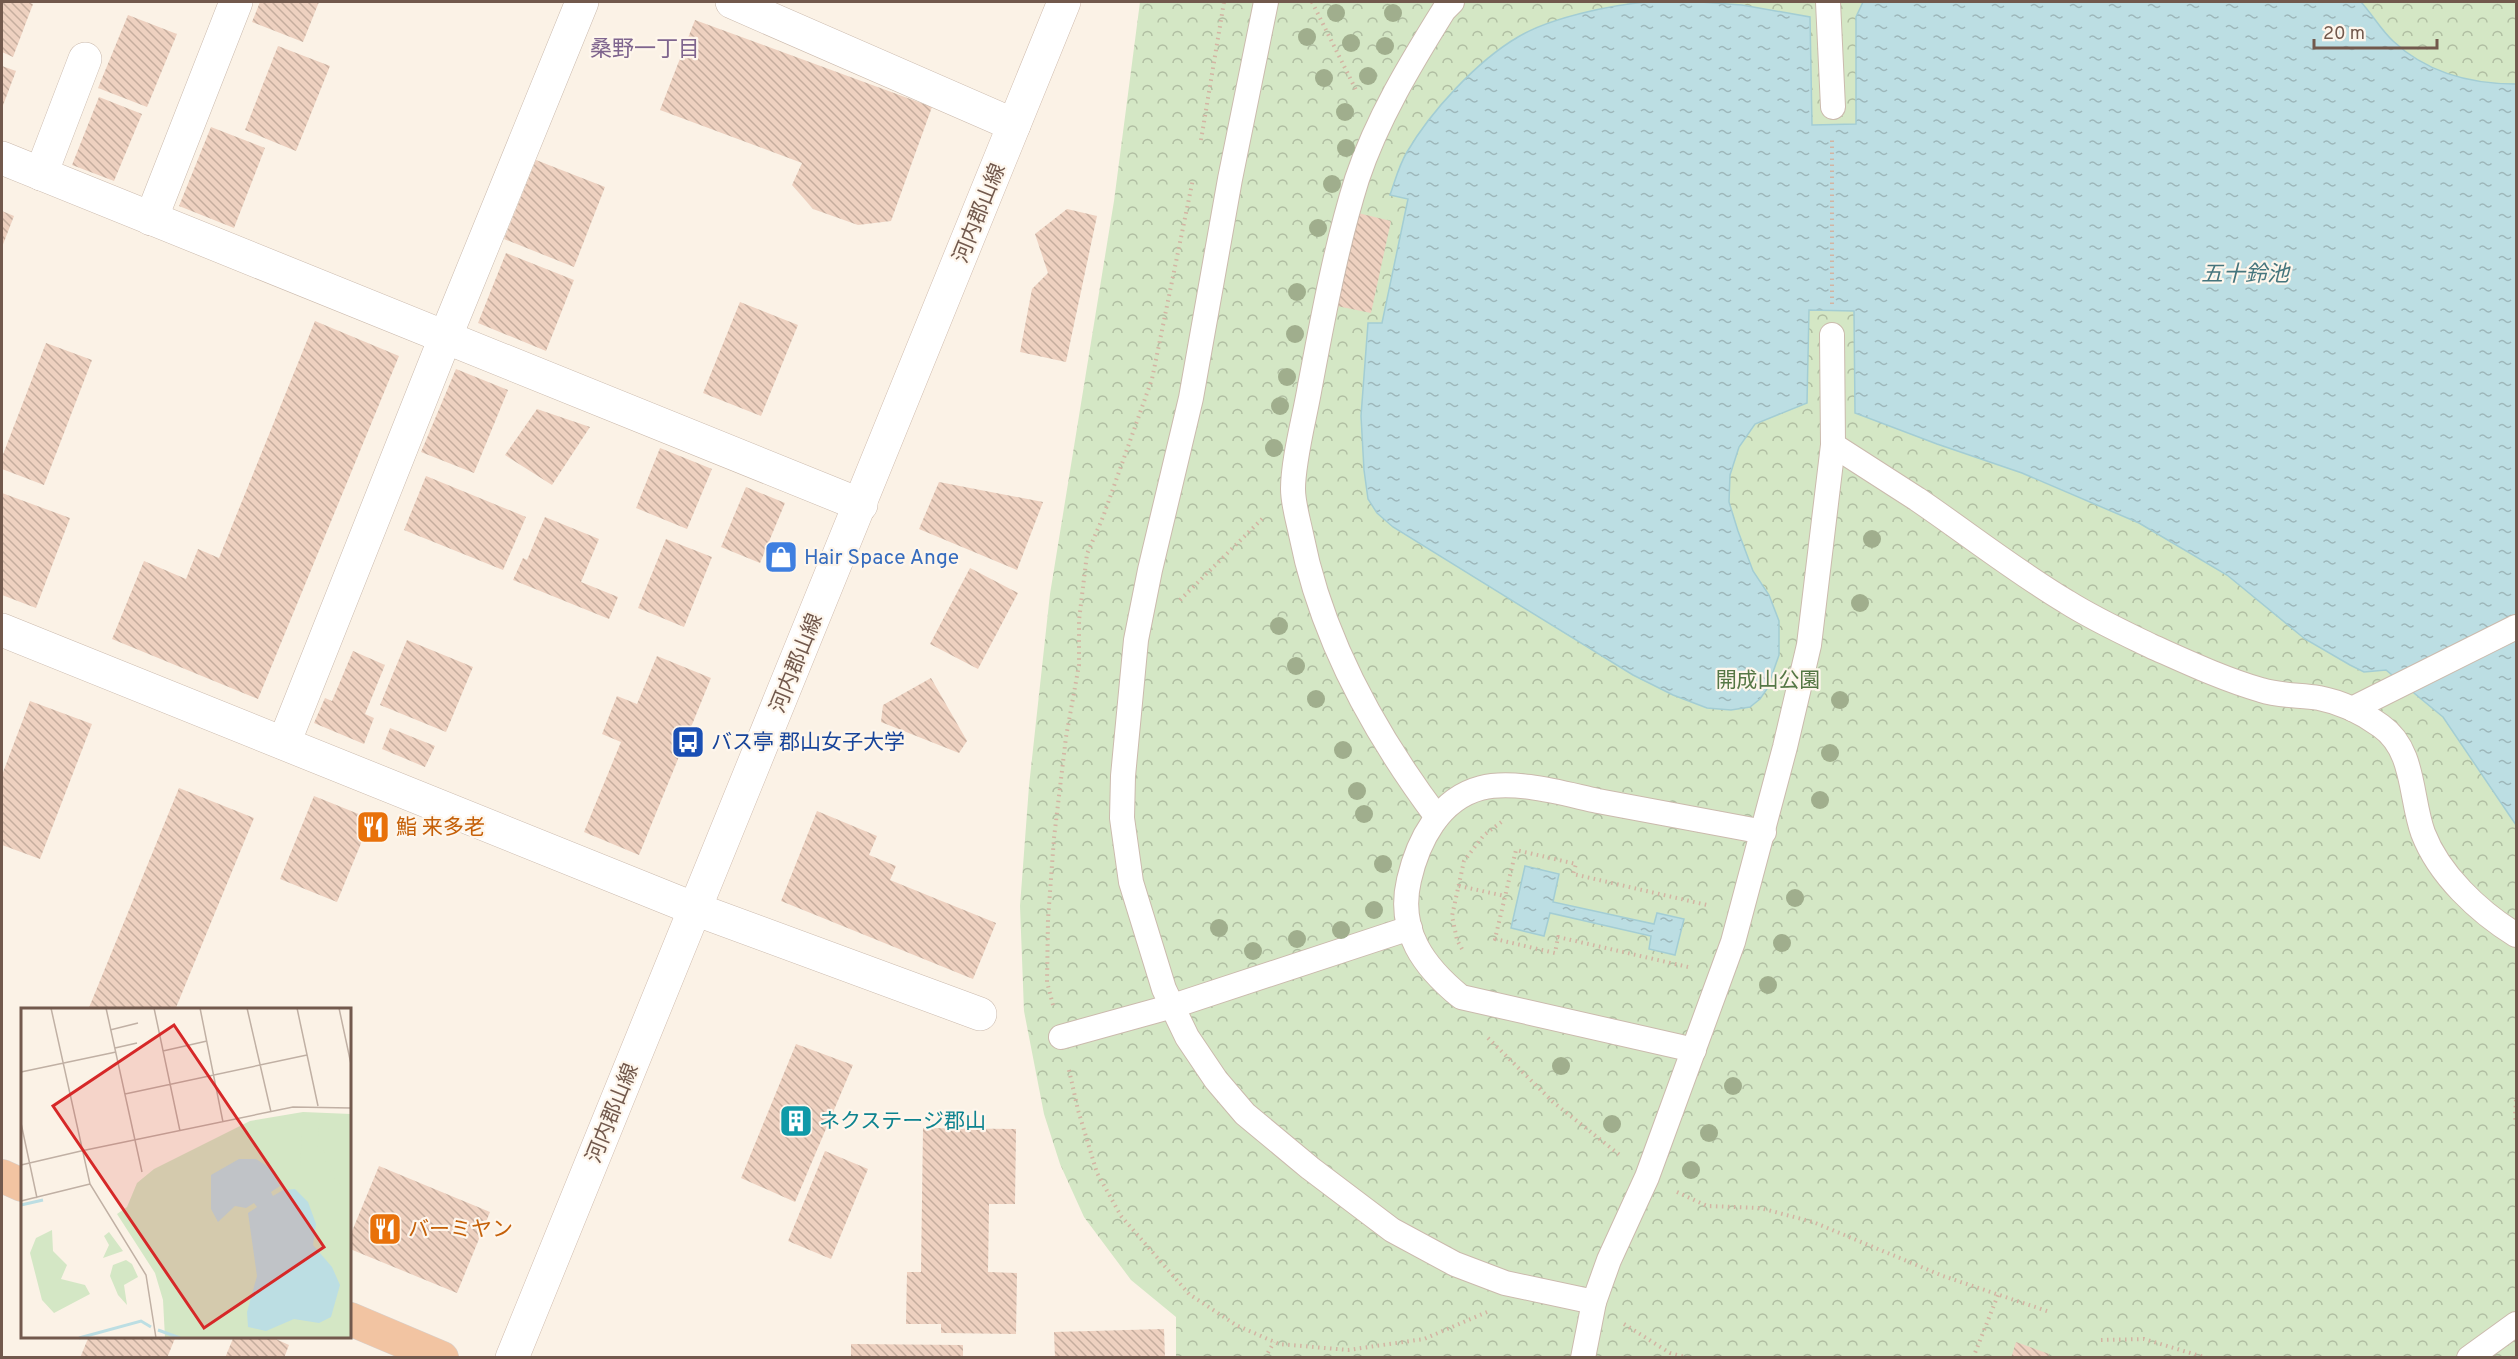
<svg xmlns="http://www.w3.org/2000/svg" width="2518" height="1359" font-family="Overpass,'Noto Sans JP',sans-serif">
<defs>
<pattern id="forest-crowns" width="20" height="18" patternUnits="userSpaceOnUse" patternTransform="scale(1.5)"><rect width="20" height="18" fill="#d4e7c5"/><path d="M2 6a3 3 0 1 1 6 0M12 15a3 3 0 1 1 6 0" fill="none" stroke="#b0bea2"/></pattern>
<pattern id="water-ripples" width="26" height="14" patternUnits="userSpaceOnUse" patternTransform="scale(1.5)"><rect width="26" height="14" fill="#bcdee3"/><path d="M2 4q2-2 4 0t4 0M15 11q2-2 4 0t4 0" fill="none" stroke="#9db7ba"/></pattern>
<pattern id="building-back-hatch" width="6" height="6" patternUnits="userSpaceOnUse" patternTransform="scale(1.5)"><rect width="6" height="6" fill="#eed1c0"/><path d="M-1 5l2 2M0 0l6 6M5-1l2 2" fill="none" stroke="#c5ad9e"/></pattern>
</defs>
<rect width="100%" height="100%" fill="#fbf2e6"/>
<!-- forest -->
<path fill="url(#forest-crowns)" d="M1140,2H2516V1357H1176V1317L1131,1280L1084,1217L1060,1164L1044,1114L1024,1011L1020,906L1029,786L1050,594L1114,201Z"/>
<!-- water -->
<g fill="url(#water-ripples)" stroke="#a3cdd4" stroke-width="1.5">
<path d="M1646,2H1700L1742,5L1810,17L1812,125L1856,124V17L1863,2H2361C2372,14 2381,30 2393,41C2427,73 2471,84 2516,84V825L2443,717L2386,670L2364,672L2350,665L2305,639L2227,575L2139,523L2022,473L1937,444L1855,413L1854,311L1809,310L1807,403L1755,424L1739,447L1730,475L1729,502L1738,531L1753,571L1769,595L1779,621V655L1767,689L1760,699L1750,707L1731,710L1707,708L1673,695L1633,675L1393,527L1377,513L1368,499L1364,470L1361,416L1368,323H1382L1408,199L1390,195C1395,181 1399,165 1407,152C1431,111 1477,61 1518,37C1549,18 1611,5 1646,2Z"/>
<path d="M1525,866L1559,874L1553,902L1654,924L1657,913L1684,919L1675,955L1649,949L1651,936L1550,913L1544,936L1511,928Z"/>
</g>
<!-- building -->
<g fill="url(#building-back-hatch)">
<path d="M2,2H27L33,4L13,57L2,52Z"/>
<path d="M260,2H319L303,42L252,22Z"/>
<path d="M128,15L177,34L147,107L98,88Z"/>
<path d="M695,20L932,107L891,221L858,225L813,209L792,185L802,163L660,110Z"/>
<path d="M278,46L330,66L296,151L245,130Z"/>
<path d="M2,66L16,71L2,108Z"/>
<path d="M99,97L142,114L114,181L72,165Z"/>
<path d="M211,127L265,148L234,228L179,206Z"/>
<path d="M536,160L605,187L574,267L504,239Z"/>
<path d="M1067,209L1097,216L1066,362L1020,352L1032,289L1048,273L1035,234Z"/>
<path d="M2,211L14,216L2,247Z"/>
<path d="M1358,213L1391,221L1371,313L1337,306Z"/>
<path d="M506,253L574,280L546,351L478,323Z"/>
<path d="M740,302L798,325L761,416L703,393Z"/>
<path d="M315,321L399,356L258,699L112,639L144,561L186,579L198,549L219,558Z"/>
<path d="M46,343L92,360L44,485L2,469V457Z"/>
<path d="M456,369L508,390L474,473L421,452Z"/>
<path d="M537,409L590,427L552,485L505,455Z"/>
<path d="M660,448L712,469L687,529L636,508Z"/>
<path d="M426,476L526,517L503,570L404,530Z"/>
<path d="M939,482L1043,502L1017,570L919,529Z"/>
<path d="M746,487L785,503L760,563L721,547Z"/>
<path d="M2,493L70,518L36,608L2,595Z"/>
<path d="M545,517L599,539L581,582L618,597L609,619L513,580L523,558L527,560Z"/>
<path d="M666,539L712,557L684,627L638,608Z"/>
<path d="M970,568L1018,593L978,669L930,644Z"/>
<path d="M407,640L473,667L446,732L380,705Z"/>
<path d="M353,651L385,665L365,714L374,718L364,744L314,723L325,698L332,701Z"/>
<path d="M657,656L711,678L639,855L584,832L621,742L602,734L617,696L637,704Z"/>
<path d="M931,678L967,741L959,753L881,722L883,705Z"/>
<path d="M30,701L92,724L40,859L2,845V775Z"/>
<path d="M390,728L435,746L425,767L382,749Z"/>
<path d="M179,788L254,818L175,1010H88Z"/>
<path d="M314,796L371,819L337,902L280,879Z"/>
<path d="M817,811L877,836L869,855L896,866L890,880L996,923L973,979L781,901Z"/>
<path d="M796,1044L853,1065L795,1202L741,1178Z"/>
<path d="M923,1128L1016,1129L1015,1204H989L988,1272L1017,1273L1016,1334L941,1333V1324H906L907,1272H921Z"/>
<path d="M825,1151L868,1169L831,1259L788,1241Z"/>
<path d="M379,1166L490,1212L457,1293L350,1249V1236Z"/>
<path d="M1164,1329L1165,1358H1055L1054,1332Z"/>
<path d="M89,1336H176L167,1358H80Z"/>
<path d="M234,1336H269L289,1345L284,1358H225Z"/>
<path d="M2016,1342L2049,1354L2048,1358H2011Z"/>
<path d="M851,1344L963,1345V1358H851Z"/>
</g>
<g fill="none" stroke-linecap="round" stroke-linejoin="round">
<!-- pedestrian casing -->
<g stroke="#cbbaad" stroke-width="26">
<g id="pedestrian">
<path d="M1266,2L1230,179L1191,398L1150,570L1136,640L1123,776L1122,818L1131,882L1164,989L1187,1037L1216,1080L1245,1114L1310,1168L1392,1230L1455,1264L1505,1283L1594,1302"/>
<path d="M1828,2L1833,107"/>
<path d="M1833,445C1861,463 1889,481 1917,499C1967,533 2015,571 2067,602C2094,619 2122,632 2151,646C2187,662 2223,679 2261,690C2280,696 2299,695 2319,698C2340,702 2363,713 2381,726C2415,750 2410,797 2423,833C2439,875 2479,912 2516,935"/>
<path d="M2352,709L2516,627"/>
<path d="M1437,817C1374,733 1321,637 1301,534C1298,520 1293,503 1293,489C1293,460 1305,416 1310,386C1323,317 1336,246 1357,179C1377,119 1411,63 1444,10L1452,2"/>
<path d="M1061,1037L1173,1006L1410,928"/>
<path d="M1694,1050L1461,997C1424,967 1397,931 1409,880C1418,841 1439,799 1481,788C1515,779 1565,794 1598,801C1654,811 1709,822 1764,832"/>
<path d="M1583,1358L1594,1302L1609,1260L1647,1177L1733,942L1785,747L1809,645L1833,445L1832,335"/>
<path d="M2469,1358L2516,1324"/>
</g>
</g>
<!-- minor casing -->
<g stroke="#cbbaad" stroke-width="34">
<g id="minor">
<path d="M732,2L1014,125"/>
<path d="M2,158L861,505"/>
<path d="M41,174L85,59"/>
<path d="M151,219L236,2"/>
<path d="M2,630L695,909L980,1014"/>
<path d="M284,743L445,338L582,2"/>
</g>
</g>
<!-- secondary casing -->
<g stroke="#d0bcae" stroke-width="34">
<path id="secondary" d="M512,1358L1064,2"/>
</g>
<!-- trunk casing -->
<g stroke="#d8d1cd" stroke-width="34">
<g id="trunk">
<path d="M2,1176L22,1185"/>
<path d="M350,1319L442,1358"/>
</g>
</g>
<!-- path -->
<g stroke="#d3b4a3" stroke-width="4" stroke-dasharray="1.5 4.5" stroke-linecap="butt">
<path d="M1312,2L1357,92"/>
<path d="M1201,140L1224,2"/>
<path d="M1832,304V138"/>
<path d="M1180,600L1264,517"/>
<path d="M1459,886L1505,896"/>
<path d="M1462,949L1457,940L1452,916L1464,861L1484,835L1504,820"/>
<path d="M1688,967L1558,937L1555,953L1495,939L1516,850L1576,864L1573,874L1707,905"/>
<path d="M1053,1005L1047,982L1048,919L1054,838L1066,737L1079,665V620L1087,554L1103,517L1152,379L1193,179"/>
<path d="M1488,1038L1553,1102L1621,1156"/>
<path d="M1069,1070L1078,1110L1097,1173L1121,1216L1189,1294L1236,1325L1279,1344L1348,1350L1424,1339L1487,1312"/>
<path d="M2516,1100L2515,1116L2516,1123"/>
<path d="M1677,1192L1707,1206L1760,1208L1813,1222L1943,1276L2050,1312"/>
<path d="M1624,1324L1670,1353L1689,1358"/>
<path d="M2101,1340L2144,1339L2207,1358"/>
<path d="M1265,1358L1274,1342"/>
<path d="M1973,1358L1998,1295"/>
</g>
<!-- pedestrian -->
<use href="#pedestrian" stroke="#fff" stroke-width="24"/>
<!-- minor -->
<use href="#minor" stroke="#fff" stroke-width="33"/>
<!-- secondary -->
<use href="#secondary" stroke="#fff" stroke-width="33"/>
<!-- trunk -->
<use href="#trunk" stroke="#f2c4a2" stroke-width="33"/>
</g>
<!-- trees -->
<g fill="#a0ae8d">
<circle cx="1336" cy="13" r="9"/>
<circle cx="1393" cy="13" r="9"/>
<circle cx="1307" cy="37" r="9"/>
<circle cx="1351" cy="43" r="9"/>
<circle cx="1385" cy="46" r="9"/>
<circle cx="1368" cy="76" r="9"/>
<circle cx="1324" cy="78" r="9"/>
<circle cx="1345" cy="112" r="9"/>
<circle cx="1346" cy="148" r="9"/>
<circle cx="1332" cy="184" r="9"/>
<circle cx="1318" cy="228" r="9"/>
<circle cx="1297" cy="292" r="9"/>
<circle cx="1295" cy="334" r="9"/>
<circle cx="1287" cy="377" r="9"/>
<circle cx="1280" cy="406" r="9"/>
<circle cx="1274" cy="448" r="9"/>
<circle cx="1872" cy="539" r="9"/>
<circle cx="1860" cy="603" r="9"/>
<circle cx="1279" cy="626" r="9"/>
<circle cx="1296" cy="666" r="9"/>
<circle cx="1316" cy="699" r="9"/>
<circle cx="1840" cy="700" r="9"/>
<circle cx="1343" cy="750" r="9"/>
<circle cx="1830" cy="753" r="9"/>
<circle cx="1357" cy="791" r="9"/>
<circle cx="1820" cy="800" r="9"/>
<circle cx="1364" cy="814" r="9"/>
<circle cx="1383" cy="864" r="9"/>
<circle cx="1795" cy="898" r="9"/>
<circle cx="1374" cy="910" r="9"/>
<circle cx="1219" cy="928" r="9"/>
<circle cx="1341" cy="930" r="9"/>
<circle cx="1297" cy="939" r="9"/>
<circle cx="1782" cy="943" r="9"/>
<circle cx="1253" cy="951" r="9"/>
<circle cx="1768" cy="985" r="9"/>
<circle cx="1561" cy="1066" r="9"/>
<circle cx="1733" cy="1086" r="9"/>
<circle cx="1612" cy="1124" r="9"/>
<circle cx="1709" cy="1133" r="9"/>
<circle cx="1691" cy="1170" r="9"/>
</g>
<!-- icons -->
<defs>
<g id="shop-square" transform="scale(1.725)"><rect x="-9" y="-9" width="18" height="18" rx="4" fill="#3f7fe0" stroke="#fef6ec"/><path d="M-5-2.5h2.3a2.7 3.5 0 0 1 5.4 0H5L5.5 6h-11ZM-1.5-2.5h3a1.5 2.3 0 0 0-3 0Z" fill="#fff"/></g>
<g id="bus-square" transform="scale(1.725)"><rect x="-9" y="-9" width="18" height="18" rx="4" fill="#1a4fb4" stroke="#fef6ec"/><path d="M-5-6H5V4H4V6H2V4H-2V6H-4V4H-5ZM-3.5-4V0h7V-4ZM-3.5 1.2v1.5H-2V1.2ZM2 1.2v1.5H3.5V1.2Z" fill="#fff"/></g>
<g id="restaurant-square" transform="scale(1.725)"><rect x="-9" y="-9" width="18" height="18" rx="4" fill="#e8710a" stroke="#fef6ec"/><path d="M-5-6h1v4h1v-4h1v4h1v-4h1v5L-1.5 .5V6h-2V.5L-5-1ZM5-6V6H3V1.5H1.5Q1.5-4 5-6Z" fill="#fff"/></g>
<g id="building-square" transform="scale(1.725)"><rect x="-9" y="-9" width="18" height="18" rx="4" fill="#0f9aa8" stroke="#fef6ec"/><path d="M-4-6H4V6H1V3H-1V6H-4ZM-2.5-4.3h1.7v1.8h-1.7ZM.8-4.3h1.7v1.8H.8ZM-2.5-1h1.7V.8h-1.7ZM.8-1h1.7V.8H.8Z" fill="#fff"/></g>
</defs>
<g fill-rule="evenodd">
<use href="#shop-square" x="781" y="557"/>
<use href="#bus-square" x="688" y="742"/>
<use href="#restaurant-square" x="373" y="827"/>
<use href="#building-square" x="796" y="1121"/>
<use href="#restaurant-square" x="385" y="1229"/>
</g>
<g text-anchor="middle" stroke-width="4.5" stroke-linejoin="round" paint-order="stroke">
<!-- street labels -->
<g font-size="21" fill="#72594d" stroke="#fef6ec">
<text transform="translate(979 213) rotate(-68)" y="7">河内郡山線</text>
<text transform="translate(796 663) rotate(-68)" y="7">河内郡山線</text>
<text transform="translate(612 1113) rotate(-68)" y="7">河内郡山線</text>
</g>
<!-- shop labels -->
<g font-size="21" fill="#366cbe" stroke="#fef6ec" text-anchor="start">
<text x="804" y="564">Hair Space Ange</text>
</g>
<!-- park labels -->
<g font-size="21" fill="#557745" stroke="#fef6ec">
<text x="1768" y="687">開成山公園</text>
</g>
<!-- transit labels -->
<g font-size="21" fill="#164399" stroke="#fef6ec" text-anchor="start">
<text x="711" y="749">バス亭 郡山女子大学</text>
</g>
<!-- food labels -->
<g font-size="21" fill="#c56008" stroke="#fef6ec" text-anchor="start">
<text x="396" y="834">鮨 来多老</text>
<text x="408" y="1236">バーミヤン</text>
</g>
<!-- culture labels -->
<g font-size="21" fill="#0d838f" stroke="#fef6ec" text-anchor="start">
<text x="819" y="1128">ネクステージ郡山</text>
</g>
<!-- neighbourhood labels -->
<g font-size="22" fill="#7f658e" stroke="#fef6ec">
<text x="645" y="56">桑野一丁目</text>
</g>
<!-- water labels -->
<g font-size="22" font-style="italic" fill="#45757d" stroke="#fef6ec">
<text x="2245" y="281">五十鈴池</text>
</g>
</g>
<!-- overview -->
<g transform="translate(21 1008)">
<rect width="330" height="330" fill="#fbf2e6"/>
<path d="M282,104L330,106V330H144L142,292L134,265L96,206L106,199L116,175L133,161L229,113ZM31,222L32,243L46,257L40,271L64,277L69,286L33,305L21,292L9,245L15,230ZM88,224L102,243L82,250L88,237L83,228ZM105,252L111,256L117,269L103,277L106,297L97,287L89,268L92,257Z" fill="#d4e7c5"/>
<path d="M319,277L323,293L319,307L311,315H298L309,309Z" fill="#d4e7c5"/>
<path d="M281,126L293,132L319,181L311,187L279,159Z" fill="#d4e7c5"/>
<path d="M299,106L330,108V199L297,131Z" fill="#d4e7c5"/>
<path d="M218,151H235L249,160L259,178L250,184L252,188L262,182L274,181L287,194L295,216L292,237L311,259L319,277L310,309L298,315L273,311L245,323L227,319L226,304L236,268L227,205L236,199L233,195L225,200L214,198L197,214L190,201V167Z" fill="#bcdee3"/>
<path fill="none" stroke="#bcdee3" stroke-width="3" d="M0,197L22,192M137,322L159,330M58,330L120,313L130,319"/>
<path fill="none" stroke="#c0b0a4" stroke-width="1.5" d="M30,0L69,176L125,267L135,330M85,0L121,164M133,0L159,123M179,0L202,114M226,0L250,104M276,0L297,98M318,0L330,56M89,22L117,15M94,40L116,35M142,43L186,33M0,64L95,44M104,86L286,47M0,115L16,190M60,143L272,99L330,100M0,157L60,143M0,193L69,176"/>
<path fill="#d62828" fill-opacity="0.15" stroke="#d62828" stroke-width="3" d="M153,17L303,239L183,320L32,98Z"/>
<rect width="330" height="330" fill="none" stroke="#72594d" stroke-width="3"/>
</g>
<!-- border -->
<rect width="2518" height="1359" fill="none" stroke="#72594d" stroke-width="6"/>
<!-- scale -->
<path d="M2314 39v9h123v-9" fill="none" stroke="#72594d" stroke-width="3"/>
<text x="2323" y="39" font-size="18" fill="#72594d" stroke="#fef6ec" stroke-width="4.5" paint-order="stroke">20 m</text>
</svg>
